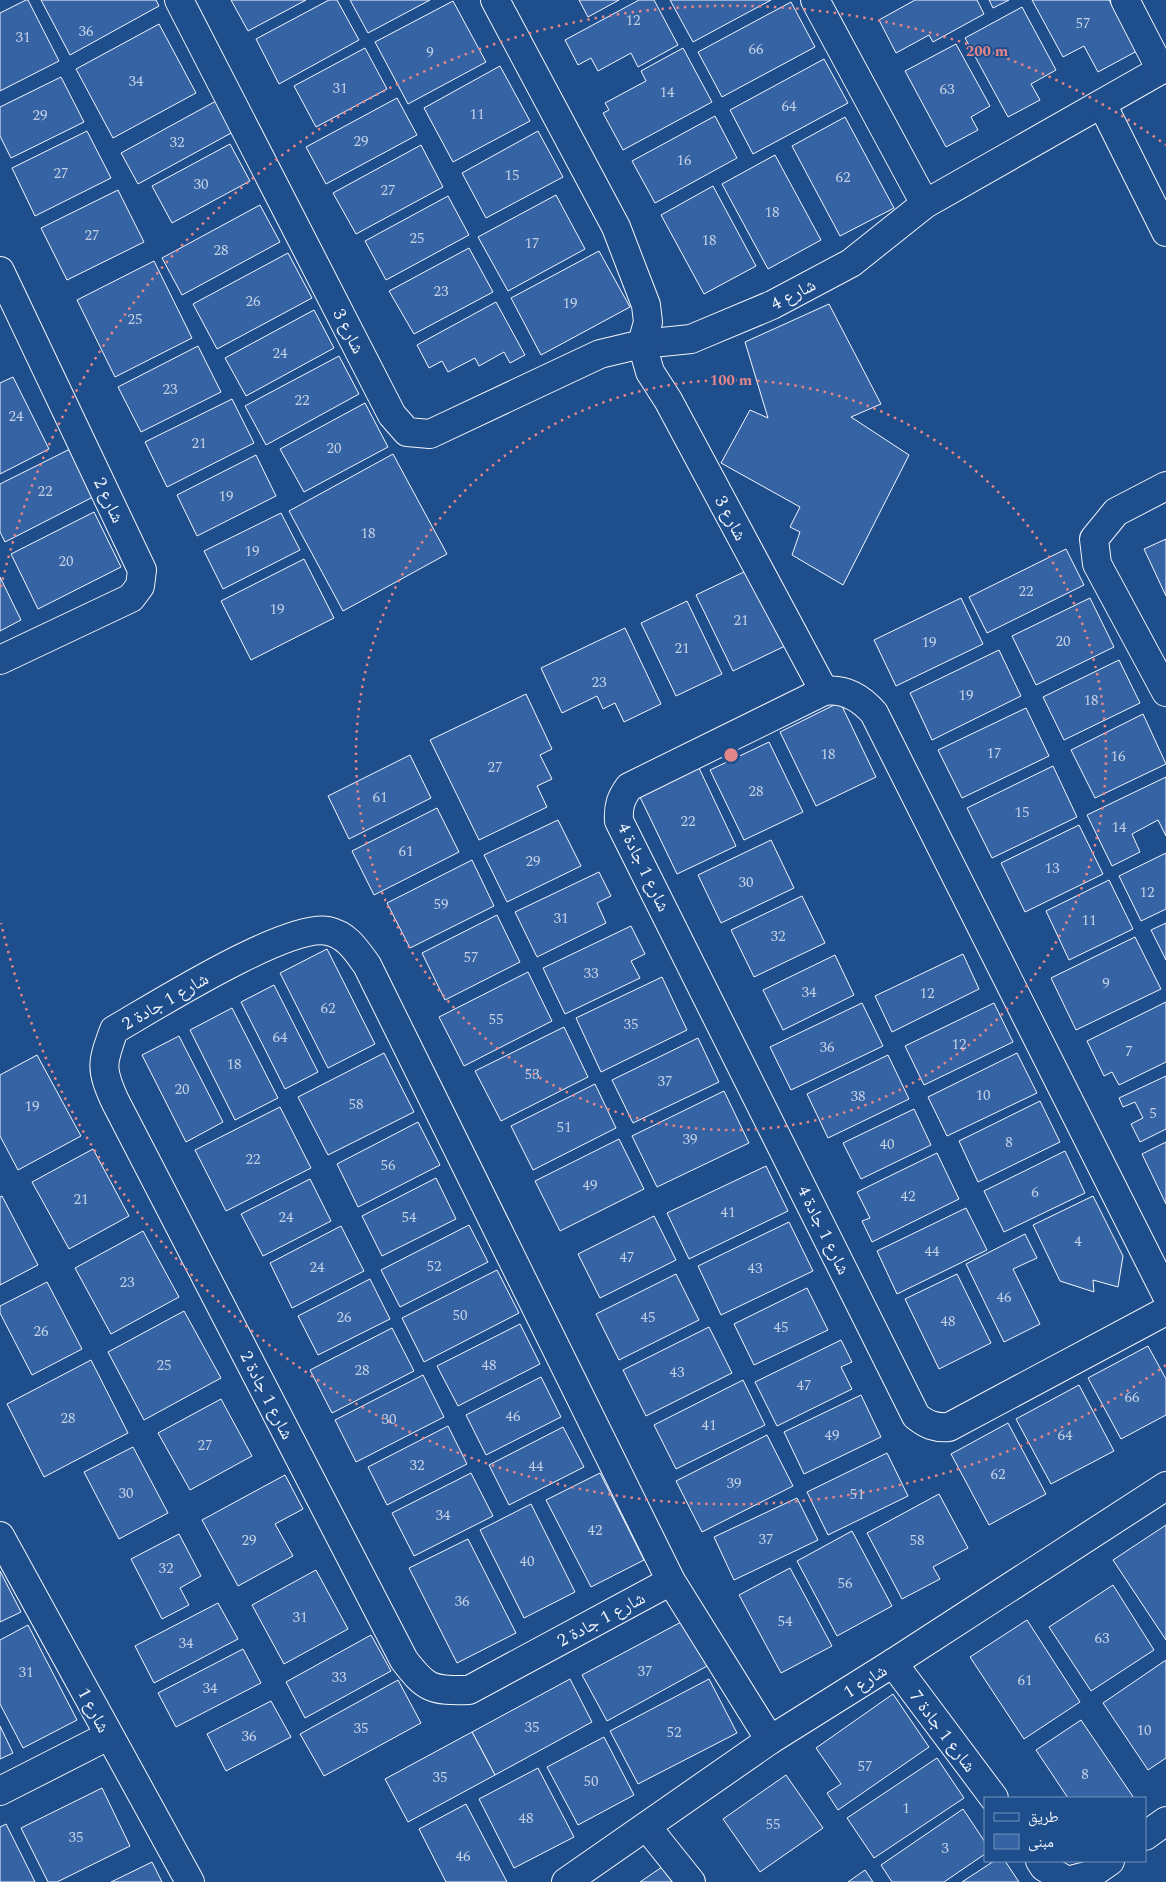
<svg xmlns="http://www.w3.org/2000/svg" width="1166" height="1882" font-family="Spectral,'Noto Naskh Arabic',serif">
<rect width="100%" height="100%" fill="#1f4e8c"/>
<!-- building -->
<g fill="#3563a3" stroke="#f2f6ff">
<path d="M26,0H28L59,61L0,91V13Z"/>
<path d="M41,0H156L159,6L70,55Z"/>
<path d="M231,0H306L248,31Z"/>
<path d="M329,0H337L359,40L279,84L256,39Z"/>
<path d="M350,0H430L368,33Z"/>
<path d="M579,0H619L588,17Z"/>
<path d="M639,0H654L678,45L638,67L631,53L598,71L591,58L578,65L565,40Z"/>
<path d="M670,0H771L693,42Z"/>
<path d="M915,0H977L984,14L933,42L929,35L896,53L879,20Z"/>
<path d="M989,0H1009L993,8Z"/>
<path d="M1032,0H1109L1137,51L1098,72L1084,46L1063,57Z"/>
<path d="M453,1L486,62L408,104L375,42Z"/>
<path d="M791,2L815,47L722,97L698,52Z"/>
<path d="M1022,7L1056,70L1031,84L1040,100L1008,117L965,38Z"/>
<path d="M159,24L196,93L113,138L76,69Z"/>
<path d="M956,44L990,106L971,117L978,130L946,147L905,71Z"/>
<path d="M365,48L387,89L316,127L294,86Z"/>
<path d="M683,48L712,102L623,150L603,113L609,110L605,103L646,81L641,71Z"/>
<path d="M824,59L848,103L753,154L730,110Z"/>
<path d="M500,66L530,121L453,162L424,108Z"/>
<path d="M61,77L84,122L11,158L0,136V107Z"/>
<path d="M397,98L417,135L326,184L306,147Z"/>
<path d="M216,101L233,132L138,184L121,153Z"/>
<path d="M715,116L737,158L655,203L632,161Z"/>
<path d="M845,117L894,208L840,236L792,146Z"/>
<path d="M87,131L111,178L35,216L12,168Z"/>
<path d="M538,131L563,177L486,218L462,173Z"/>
<path d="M230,144L250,181L172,223L152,186Z"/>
<path d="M421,145L443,187L356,234L333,193Z"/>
<path d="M775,155L821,240L768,269L722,184Z"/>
<path d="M713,186L756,266L704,294L661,215Z"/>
<path d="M118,190L144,242L67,280L41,228Z"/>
<path d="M556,195L585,249L508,291L478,237Z"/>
<path d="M448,196L469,235L386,280L365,241Z"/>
<path d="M260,205L280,242L182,295L162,258Z"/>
<path d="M469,248L493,292L414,334L389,291Z"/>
<path d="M599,251L630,307L541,355L511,298Z"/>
<path d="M288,253L312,298L217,349L193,304Z"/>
<path d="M154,261L192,338L115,377L77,300Z"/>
<path d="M496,302L525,355L510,363L504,352L479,366L475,358L448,372L442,361L429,368L417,345Z"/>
<path d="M829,304L881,404L851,417L909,455L843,585L792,555L800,532L790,527L800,507L721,463L750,410L768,418L745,342Z"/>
<path d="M314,310L334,348L246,396L225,358Z"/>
<path d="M198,346L221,392L141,432L118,387Z"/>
<path d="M339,356L359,394L266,445L245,406Z"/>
<path d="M13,377L49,449L0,474V383Z"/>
<path d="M232,399L254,443L167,487L145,442Z"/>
<path d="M365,403L388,447L304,492L280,449Z"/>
<path d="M70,449L93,497L5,542L0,532V484Z"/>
<path d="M393,454L447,554L343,611L289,511Z"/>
<path d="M256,455L276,496L197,536L177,495Z"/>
<path d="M94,512L121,567L38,609L11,554Z"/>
<path d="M281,513L300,550L223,589L204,551Z"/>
<path d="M1166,539V596L1144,549Z"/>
<path d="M1066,549L1084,585L987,633L969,597Z"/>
<path d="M304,559L334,618L251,660L221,601Z"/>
<path d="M748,570L785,646L733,671L696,595Z"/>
<path d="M0,577L21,620L0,631Z"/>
<path d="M961,598L983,644L896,686L874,640Z"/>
<path d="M1090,598L1114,647L1036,685L1012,636Z"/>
<path d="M687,601L722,674L676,696L641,623Z"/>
<path d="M625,628L661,704L624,722L615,703L603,709L597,696L562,713L541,668Z"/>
<path d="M999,650L1021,696L932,740L910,693Z"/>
<path d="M1119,660L1140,703L1064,740L1043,697Z"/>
<path d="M526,694L552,749L540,755L552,779L537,786L547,807L479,840L430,740Z"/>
<path d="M840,702L876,777L816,806L780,732Z"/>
<path d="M1026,708L1049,756L962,798L938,750Z"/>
<path d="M1143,714L1166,764L1095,798L1071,750Z"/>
<path d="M769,742L803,812L744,840L710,770Z"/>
<path d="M410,755L431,798L349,839L328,796Z"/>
<path d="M1053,766L1077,817L992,858L967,808Z"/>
<path d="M699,768L736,846L677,874L640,797Z"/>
<path d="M1166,777V836L1158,820L1132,834L1140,852L1112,866L1087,815Z"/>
<path d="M437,808L459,852L374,895L352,851Z"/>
<path d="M558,820L581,866L507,902L484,855Z"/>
<path d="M1079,825L1103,874L1025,912L1001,863Z"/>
<path d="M771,840L794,888L721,923L698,875Z"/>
<path d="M1166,853V909L1141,921L1119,876Z"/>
<path d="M472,860L494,906L410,948L387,903Z"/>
<path d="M599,872L611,896L597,903L606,923L537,957L515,912Z"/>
<path d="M1109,880L1133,929L1069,960L1046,911Z"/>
<path d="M802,896L825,943L754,977L731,930Z"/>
<path d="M497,915L520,962L445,1000L422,953Z"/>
<path d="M1166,923V960L1151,930Z"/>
<path d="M631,926L645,954L631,961L640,978L565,1014L543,968Z"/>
<path d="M1135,937L1161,989L1076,1030L1051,978Z"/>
<path d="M327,949L375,1044L328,1068L280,973Z"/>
<path d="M963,954L979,989L892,1032L875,996Z"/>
<path d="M835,955L854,995L783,1030L763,990Z"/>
<path d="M528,972L552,1021L464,1066L439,1017Z"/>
<path d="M662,977L687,1030L601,1072L576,1018Z"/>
<path d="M274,985L318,1072L285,1089L241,1002Z"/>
<path d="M1166,1002V1062L1119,1085L1112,1072L1104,1076L1087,1041Z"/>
<path d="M862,1003L883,1046L791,1090L770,1047Z"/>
<path d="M994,1003L1013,1042L924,1085L905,1046Z"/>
<path d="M232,1008L278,1098L235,1120L190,1030Z"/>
<path d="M564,1027L588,1077L501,1121L475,1071Z"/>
<path d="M179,1036L223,1122L186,1142L142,1055Z"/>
<path d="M698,1038L719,1082L633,1123L612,1080Z"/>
<path d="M384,1053L414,1112L328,1155L298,1097Z"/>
<path d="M1017,1053L1037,1093L947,1136L928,1097Z"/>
<path d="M37,1055L81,1136L18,1170L0,1136V1075Z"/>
<path d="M888,1055L909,1099L828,1138L807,1094Z"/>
<path d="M1166,1076V1129L1140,1142L1131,1124L1143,1118L1135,1102L1123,1107L1119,1098Z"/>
<path d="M595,1084L616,1128L533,1170L511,1126Z"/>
<path d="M724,1091L749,1143L657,1187L632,1136Z"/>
<path d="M1040,1101L1060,1142L978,1182L959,1141Z"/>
<path d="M280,1107L311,1168L226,1211L195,1150Z"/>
<path d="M914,1109L931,1145L861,1179L843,1143Z"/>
<path d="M418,1122L440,1165L358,1207L337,1164Z"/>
<path d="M619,1139L644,1189L560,1231L535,1181Z"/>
<path d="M1166,1142V1204L1142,1154Z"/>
<path d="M93,1149L129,1216L69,1249L32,1182Z"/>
<path d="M1065,1151L1085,1193L1004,1232L984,1191Z"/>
<path d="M937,1153L959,1199L872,1242L862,1221L870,1218L857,1192Z"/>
<path d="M766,1166L788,1211L689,1259L667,1213Z"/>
<path d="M436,1178L456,1219L382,1256L362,1216Z"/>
<path d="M310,1179L331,1221L263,1256L241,1214Z"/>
<path d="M2,1196L38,1265L0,1285V1197Z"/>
<path d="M1093,1196L1123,1256L1118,1287L1093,1280L1094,1292L1060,1281L1033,1225Z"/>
<path d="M966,1208L987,1250L897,1294L877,1251Z"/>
<path d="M654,1216L676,1260L600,1298L578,1254Z"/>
<path d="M789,1222L813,1271L721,1315L698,1266Z"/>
<path d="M469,1225L488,1262L400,1307L381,1270Z"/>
<path d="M341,1226L364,1271L292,1308L270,1263Z"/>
<path d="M143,1231L179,1297L111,1334L75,1268Z"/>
<path d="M1025,1234L1037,1258L1013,1269L1040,1324L1004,1342L966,1264Z"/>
<path d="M497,1270L519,1313L424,1362L402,1318Z"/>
<path d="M676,1274L699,1320L619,1360L596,1314Z"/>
<path d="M957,1274L991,1343L939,1369L905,1299Z"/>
<path d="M370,1279L390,1319L318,1355L298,1316Z"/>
<path d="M47,1282L82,1349L32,1375L0,1313V1306Z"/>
<path d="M807,1288L828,1330L754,1365L734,1324Z"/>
<path d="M184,1311L221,1378L144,1420L108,1352Z"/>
<path d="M520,1324L540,1364L458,1406L437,1366Z"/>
<path d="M709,1327L732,1373L646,1416L623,1370Z"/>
<path d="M392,1328L414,1371L332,1413L310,1370Z"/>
<path d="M841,1340L852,1362L841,1367L852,1389L777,1426L755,1382Z"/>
<path d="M1148,1346L1166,1379V1415L1121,1439L1088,1378Z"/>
<path d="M91,1360L128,1433L44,1477L7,1404Z"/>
<path d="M423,1375L444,1417L356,1462L335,1420Z"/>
<path d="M541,1377L561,1417L486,1455L466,1415Z"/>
<path d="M743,1380L765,1425L676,1469L654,1425Z"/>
<path d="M1079,1385L1114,1451L1051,1484L1016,1419Z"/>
<path d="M861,1395L881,1437L804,1474L784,1432Z"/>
<path d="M221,1399L252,1456L190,1490L158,1433Z"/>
<path d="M1008,1423L1046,1494L989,1525L951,1454Z"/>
<path d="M448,1426L467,1464L387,1505L368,1467Z"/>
<path d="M563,1427L584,1467L509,1505L489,1465Z"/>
<path d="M767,1435L793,1486L702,1532L676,1481Z"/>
<path d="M133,1447L168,1513L119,1539L84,1472Z"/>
<path d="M887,1453L908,1496L828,1535L807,1492Z"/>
<path d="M471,1473L493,1516L414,1556L392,1513Z"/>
<path d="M600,1473L644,1560L591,1587L546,1500Z"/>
<path d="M285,1475L303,1509L275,1524L293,1556L238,1586L202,1520Z"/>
<path d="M939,1494L968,1548L933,1567L940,1579L902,1599L867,1533Z"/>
<path d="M797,1498L818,1540L734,1580L714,1537Z"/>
<path d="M531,1504L575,1592L524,1618L480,1530Z"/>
<path d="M1166,1525V1640L1113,1560Z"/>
<path d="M852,1531L892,1606L837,1636L797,1561Z"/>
<path d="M179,1534L201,1576L180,1588L189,1605L162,1619L131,1559Z"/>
<path d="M468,1539L516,1633L457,1663L409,1568Z"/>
<path d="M790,1568L832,1646L781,1673L739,1595Z"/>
<path d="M316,1570L348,1629L284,1664L252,1605Z"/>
<path d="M0,1571L21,1612L0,1622Z"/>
<path d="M1113,1585L1154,1650L1091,1691L1049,1627Z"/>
<path d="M218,1603L238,1639L154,1683L135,1646Z"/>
<path d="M1027,1620L1080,1702L1024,1739L970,1657Z"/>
<path d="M683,1621L707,1666L607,1721L582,1675Z"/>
<path d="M28,1625L77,1720L23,1748L0,1704V1640Z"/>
<path d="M371,1635L391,1671L305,1718L286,1682Z"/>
<path d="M243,1649L261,1683L176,1727L158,1693Z"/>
<path d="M1166,1660V1758L1148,1770L1103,1703Z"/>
<path d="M570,1679L592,1722L495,1775L472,1732Z"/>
<path d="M709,1679L737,1733L638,1784L610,1731Z"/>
<path d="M398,1680L421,1723L324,1776L300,1734Z"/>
<path d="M893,1694L929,1747L838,1810L827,1793L841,1784L816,1748Z"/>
<path d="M271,1701L291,1737L226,1771L207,1734Z"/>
<path d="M1081,1720L1134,1798H1068L1036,1750Z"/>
<path d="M0,1726L13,1753L0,1759Z"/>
<path d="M472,1732L495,1775L408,1822L385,1779Z"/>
<path d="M604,1737L634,1795L578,1825L547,1767Z"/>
<path d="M937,1758L964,1798L874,1858L847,1818Z"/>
<path d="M538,1768L574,1837L514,1868L479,1799Z"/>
<path d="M786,1775L823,1828L760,1872L723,1819Z"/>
<path d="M102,1788L130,1846L57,1882H48L21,1828Z"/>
<path d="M466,1804L507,1882H446L419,1829Z"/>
<path d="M963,1809L985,1842V1854L944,1882H892L881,1865Z"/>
<path d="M6,1824L35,1882H0V1827Z"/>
<path d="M994,1861H1005L1019,1882H962Z"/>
<path d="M152,1862L162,1882H111Z"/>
<path d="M662,1867L673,1882H640Z"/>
<path d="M865,1870L873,1882H848Z"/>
</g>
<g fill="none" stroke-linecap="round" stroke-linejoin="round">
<!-- minor casing -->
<g stroke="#f2f6ff" stroke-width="30">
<g id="minor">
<path d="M179,0L392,415L407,432L430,434L600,354L642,344L691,339L772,305L851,263L925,204L1166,67"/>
<path d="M495,0L616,227L646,305L648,322L642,344L650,372L668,400L824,691"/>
<path d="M815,0L925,204"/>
<path d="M1125,0L1161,70"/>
<path d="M1102,104L1166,232"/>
<path d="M0,271L142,570L140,586L131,598L0,660"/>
<path d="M1166,486L1116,512L1094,539L1097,564L1166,692"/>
<path d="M1166,1294L874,713C861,698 845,688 824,691L629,787C621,798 618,806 619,821L916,1416C927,1425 935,1428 949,1427L1166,1311"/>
<path d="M0,1536L190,1882"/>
<path d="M671,1581L469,1690C432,1691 426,1689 404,1660L115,1101C100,1068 102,1063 114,1030C154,1007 287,923 328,931C347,935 356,950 367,965L671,1581L770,1740"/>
<path d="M893,1663L994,1798"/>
<path d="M0,1791L108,1736"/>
<path d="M647,1827L691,1882"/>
<path d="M1145,1836L1166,1821"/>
<path d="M1040,1861L1044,1867L1067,1881L1090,1875L1110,1861"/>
<path d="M566,1882L770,1740L893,1663L1166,1486"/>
</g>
</g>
<!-- minor -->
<use href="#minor" stroke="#1f4e8c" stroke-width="28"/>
</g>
<!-- distance rings -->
<g fill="none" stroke="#e38589" stroke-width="2.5" stroke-dasharray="2.5 5">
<circle cx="731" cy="755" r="375"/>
<path d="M1166 1365A749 749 0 0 1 1 923M1 587A749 749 0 0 1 1166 145"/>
</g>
<g text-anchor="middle" stroke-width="4" stroke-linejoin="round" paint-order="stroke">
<!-- number labels -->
<g font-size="15" fill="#c3d1e8">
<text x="633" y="25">12</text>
<text x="1083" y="28">57</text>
<text x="86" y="36">36</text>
<text x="23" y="42">31</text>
<text x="756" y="54">66</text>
<text x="430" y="57">9</text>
<text x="136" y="86">34</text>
<text x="340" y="93">31</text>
<text x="947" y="94">63</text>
<text x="667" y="97">14</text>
<text x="789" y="111">64</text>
<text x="477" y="119">11</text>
<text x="40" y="120">29</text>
<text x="361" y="146">29</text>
<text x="177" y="147">32</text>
<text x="684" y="165">16</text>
<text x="61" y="178">27</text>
<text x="512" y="180">15</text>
<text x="843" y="182">62</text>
<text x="201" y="189">30</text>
<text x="388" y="195">27</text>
<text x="772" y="217">18</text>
<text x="92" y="240">27</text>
<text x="417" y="243">25</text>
<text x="709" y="245">18</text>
<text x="532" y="248">17</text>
<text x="221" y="255">28</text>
<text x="441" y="296">23</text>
<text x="253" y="306">26</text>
<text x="570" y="308">19</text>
<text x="135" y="324">25</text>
<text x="280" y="358">24</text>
<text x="170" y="394">23</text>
<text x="302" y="405">22</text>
<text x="16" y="421">24</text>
<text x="199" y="448">21</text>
<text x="334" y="453">20</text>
<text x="45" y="496">22</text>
<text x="226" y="501">19</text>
<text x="368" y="538">18</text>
<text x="252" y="556">19</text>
<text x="66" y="566">20</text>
<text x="1026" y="596">22</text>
<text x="277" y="614">19</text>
<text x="741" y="625">21</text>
<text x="1063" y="646">20</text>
<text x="929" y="647">19</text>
<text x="682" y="653">21</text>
<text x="599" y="687">23</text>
<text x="966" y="700">19</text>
<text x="1091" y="705">18</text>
<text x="994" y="758">17</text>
<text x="828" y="759">18</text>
<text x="1118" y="761">16</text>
<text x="495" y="772">27</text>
<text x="756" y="796">28</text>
<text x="380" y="802">61</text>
<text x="1022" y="817">15</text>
<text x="688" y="826">22</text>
<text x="1119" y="832">14</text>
<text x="406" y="856">61</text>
<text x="533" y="866">29</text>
<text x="1052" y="873">13</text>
<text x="746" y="887">30</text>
<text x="1147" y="897">12</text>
<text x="441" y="909">59</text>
<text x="561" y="923">31</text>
<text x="1089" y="925">11</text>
<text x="778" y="941">32</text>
<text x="471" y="962">57</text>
<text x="591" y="978">33</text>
<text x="1106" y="988">9</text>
<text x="809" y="997">34</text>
<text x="927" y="998">12</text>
<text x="328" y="1013">62</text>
<text x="496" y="1024">55</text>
<text x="631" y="1029">35</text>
<text x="280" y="1042">64</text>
<text x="959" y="1049">12</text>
<text x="827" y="1052">36</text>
<text x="1129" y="1056">7</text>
<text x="234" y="1069">18</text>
<text x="532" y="1079">53</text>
<text x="665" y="1086">37</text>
<text x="182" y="1094">20</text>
<text x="983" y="1100">10</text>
<text x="858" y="1101">38</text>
<text x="356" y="1109">58</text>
<text x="32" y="1111">19</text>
<text x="1153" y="1118">5</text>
<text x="564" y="1132">51</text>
<text x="690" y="1144">39</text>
<text x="1009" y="1147">8</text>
<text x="887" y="1149">40</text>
<text x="253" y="1164">22</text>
<text x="388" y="1170">56</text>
<text x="590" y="1190">49</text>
<text x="1035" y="1197">6</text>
<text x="908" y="1201">42</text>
<text x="81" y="1204">21</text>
<text x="728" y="1217">41</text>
<text x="286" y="1222">24</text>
<text x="409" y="1222">54</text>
<text x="1078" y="1246">4</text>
<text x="932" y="1256">44</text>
<text x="627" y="1262">47</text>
<text x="434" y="1271">52</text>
<text x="317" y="1272">24</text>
<text x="755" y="1273">43</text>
<text x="127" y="1287">23</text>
<text x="1004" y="1302">46</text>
<text x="460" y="1320">50</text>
<text x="344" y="1322">26</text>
<text x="648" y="1322">45</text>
<text x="948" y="1326">48</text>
<text x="781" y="1332">45</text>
<text x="41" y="1336">26</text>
<text x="164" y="1370">25</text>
<text x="489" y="1370">48</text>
<text x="362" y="1375">28</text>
<text x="677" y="1377">43</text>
<text x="804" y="1390">47</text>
<text x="1132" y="1402">66</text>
<text x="513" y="1421">46</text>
<text x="68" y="1423">28</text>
<text x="389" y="1424">30</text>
<text x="709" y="1430">41</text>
<text x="832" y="1440">49</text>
<text x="1065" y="1440">64</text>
<text x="205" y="1450">27</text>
<text x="417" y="1470">32</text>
<text x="536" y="1471">44</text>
<text x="998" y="1479">62</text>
<text x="734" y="1488">39</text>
<text x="126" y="1498">30</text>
<text x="857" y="1499">51</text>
<text x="443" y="1520">34</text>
<text x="595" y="1535">42</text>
<text x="766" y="1544">37</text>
<text x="249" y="1545">29</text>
<text x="917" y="1545">58</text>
<text x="527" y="1566">40</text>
<text x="166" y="1573">32</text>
<text x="845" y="1588">56</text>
<text x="462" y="1606">36</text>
<text x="300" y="1622">31</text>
<text x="785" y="1626">54</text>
<text x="1102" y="1643">63</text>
<text x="186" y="1648">34</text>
<text x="645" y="1676">37</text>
<text x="26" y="1677">31</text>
<text x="339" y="1682">33</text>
<text x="1025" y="1685">61</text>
<text x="210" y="1693">34</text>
<text x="532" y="1732">35</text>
<text x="361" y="1733">35</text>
<text x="1144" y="1735">10</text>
<text x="674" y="1737">52</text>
<text x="249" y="1741">36</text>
<text x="865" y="1771">57</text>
<text x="1085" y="1779">8</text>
<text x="440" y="1782">35</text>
<text x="591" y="1786">50</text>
<text x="906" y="1813">1</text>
<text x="526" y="1823">48</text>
<text x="773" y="1829">55</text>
<text x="76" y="1842">35</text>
<text x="945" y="1853">3</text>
<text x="463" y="1861">46</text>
</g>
<!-- street labels -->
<g font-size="18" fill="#f2f6ff" stroke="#1f4e8c">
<text transform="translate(793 294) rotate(-27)" y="6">شارع 4</text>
<text transform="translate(349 331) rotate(63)" y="6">شارع 3</text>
<text transform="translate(109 500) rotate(65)" y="6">شارع 2</text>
<text transform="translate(731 518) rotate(62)" y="6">شارع 3</text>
<text transform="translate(644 867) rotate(64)" y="6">شارع 1 جادة 4</text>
<text transform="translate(165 1001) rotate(-30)" y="6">شارع 1 جادة 2</text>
<text transform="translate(824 1230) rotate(64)" y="6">شارع 1 جادة 4</text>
<text transform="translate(267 1395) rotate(63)" y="6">شارع 1 جادة 2</text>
<text transform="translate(601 1619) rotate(-28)" y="6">شارع 1 جادة 2</text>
<text transform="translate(865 1681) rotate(-32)" y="6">شارع 1</text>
<text transform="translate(94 1710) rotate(62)" y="6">شارع 1</text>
<text transform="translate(943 1731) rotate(53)" y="6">شارع 1 جادة 7</text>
</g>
</g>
<circle cx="731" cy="755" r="8" fill="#e38589" stroke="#1f4e8c" stroke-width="2.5"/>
<g font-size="15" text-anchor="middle" font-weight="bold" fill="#e38589" stroke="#1f4e8c" stroke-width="4" stroke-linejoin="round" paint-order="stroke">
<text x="987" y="56">200 m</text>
<text x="731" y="385">100 m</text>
</g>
<!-- legend -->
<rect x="984" y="1797" width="162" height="65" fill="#1f4e8c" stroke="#7391ba"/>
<rect x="994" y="1813" width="25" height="8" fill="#1f4e8c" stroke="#7391ba"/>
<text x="1028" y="1822" font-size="15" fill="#f2f6ff">طريق</text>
<rect x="994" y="1834" width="25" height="15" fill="#3563a3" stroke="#7391ba"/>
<text x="1028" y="1847" font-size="15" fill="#f2f6ff">مبنى</text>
</svg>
